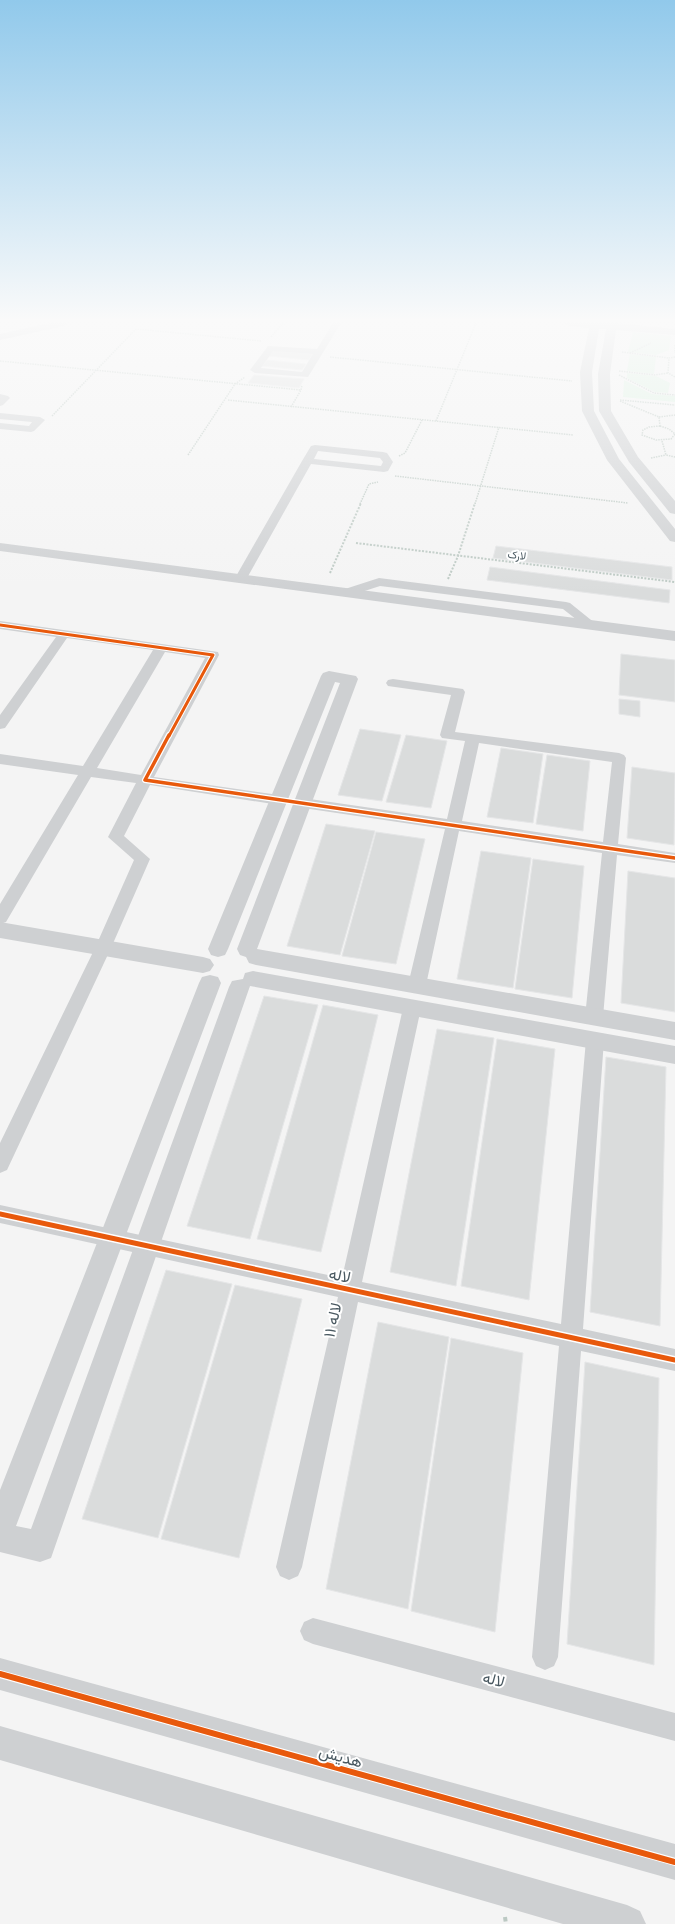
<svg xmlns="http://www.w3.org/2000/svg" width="675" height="1924" font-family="'Golos Text',Vazirmatn,sans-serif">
<rect width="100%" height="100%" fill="#f4f4f4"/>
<!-- green -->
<g fill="#d9f2e0">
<path d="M633,332L671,336L669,350L656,355L628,352Z"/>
<path d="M630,354L656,357L654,374L627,371Z"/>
<path d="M627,373L656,376L670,383L668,393L655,392L627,378Z"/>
<path d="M624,380L652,394L675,396V402L623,397Z"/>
</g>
<!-- building -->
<g fill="#dadcdc" stroke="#e5e6e7">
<path d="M272,350L313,354L309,360L268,356Z"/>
<path d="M267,360L306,364L302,370L262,366Z"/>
<path d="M254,375L304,379L299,388L248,383Z"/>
<path d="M496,546L672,567V580L493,558Z"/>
<path d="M490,567L670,590L669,603L487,580Z"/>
<path d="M621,654L675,660V702L619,695Z"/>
<path d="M619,699L640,701V717L619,714Z"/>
<path d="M360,729L401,735L382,801L338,795Z"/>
<path d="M406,735L447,741L431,808L386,802Z"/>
<path d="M501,748L543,754L533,823L487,817Z"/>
<path d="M547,755L590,761L583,831L536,824Z"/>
<path d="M632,767L675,773L674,845L627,838Z"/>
<path d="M326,824L375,831L340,955L287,946Z"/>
<path d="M376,832L425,839L396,964L342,956Z"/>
<path d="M481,851L531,858L513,988L457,979Z"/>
<path d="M533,859L584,866L572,998L515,989Z"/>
<path d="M628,871L675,878V1012L621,1003Z"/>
<path d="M264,996L318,1005L250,1239L187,1226Z"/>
<path d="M323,1005L378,1015L321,1252L257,1239Z"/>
<path d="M437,1029L494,1038L456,1286L390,1272Z"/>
<path d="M497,1039L555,1049L529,1300L461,1286Z"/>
<path d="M606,1057L666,1067L660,1326L590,1312Z"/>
<path d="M166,1270L232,1284L158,1538L82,1519Z"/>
<path d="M235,1285L302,1299L239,1558L161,1539Z"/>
<path d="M378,1322L449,1337L408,1609L326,1589Z"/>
<path d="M451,1338L523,1353L495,1632L411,1611Z"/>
<path d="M585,1362L659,1378L654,1665L567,1644Z"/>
</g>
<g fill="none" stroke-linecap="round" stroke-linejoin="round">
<!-- path-far2 -->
<g stroke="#bcc9c3" stroke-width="1.5" stroke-dasharray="1.5 1" stroke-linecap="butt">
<path d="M271,337L283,323"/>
<path d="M675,345V353"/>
<path d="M622,352L669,358"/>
<path d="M630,353L651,343"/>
<path d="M330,357L572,381"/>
<path d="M675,357L669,358L668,373L675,377"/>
<path d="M0,361L301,390L302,385"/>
<path d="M619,371L655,375L668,373"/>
<path d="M619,375L654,393L675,395"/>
<path d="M228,400L573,435"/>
<path d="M620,400L675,405"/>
<path d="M620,401L659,417L660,426"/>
<path d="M291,407L301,390"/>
<path d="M52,416L136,329L261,341"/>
<path d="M659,417L675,415"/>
<path d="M436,421L476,323"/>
<path d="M660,426L669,429L675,434L671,439L656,440L642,435L643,430L649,427Z"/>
<path d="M662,441L666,455L675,457"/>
<path d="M188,455L235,384L245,377"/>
<path d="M399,456L405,453L422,420"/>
<path d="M651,458L666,455"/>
<path d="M395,476L628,503"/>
<path d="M360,504L369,484L378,482"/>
<path d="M475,504L499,427"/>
</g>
<!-- path-far1 -->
<g stroke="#bcc9c3" stroke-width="2" stroke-dasharray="2 1.5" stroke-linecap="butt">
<path d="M356,543L675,582"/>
<path d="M330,573L361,503"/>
<path d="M448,579L458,556L475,503"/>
</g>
<!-- path -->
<path stroke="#bcc9c3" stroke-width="4" stroke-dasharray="4.5 3" stroke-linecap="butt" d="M505,1917L506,1924"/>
<!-- minor -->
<g fill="#ced0d2" fill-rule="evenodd">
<path d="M333,323H341L308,377L255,373L250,370L268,346L317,349ZM273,351L313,354L302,372L261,368Z"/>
<path d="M0,394L8,396L10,398L3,405L0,406Z"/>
<path d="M0,413L40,417L45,420L34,431L31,432L0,429V423L29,426L32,422L0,419Z"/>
<path d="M315,445L383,452L387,453L393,462L388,471L384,472L311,464L247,578L241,582L237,581L235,578L302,461L311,446ZM318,451L380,458L383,462L381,466L314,459Z"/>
<path d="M379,578L566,602L570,603L596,624L594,627H586L563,609L380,586L349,596L343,592L345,589Z"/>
<path d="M0,621L218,652L219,655L154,777L279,795L284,797L286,800L284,803L279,805L150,785L124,836L150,859L111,948L7,1170L0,1173V1143L95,948L134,860L108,837L136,783L91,777L6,922L0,924V904L78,775L0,764V754L83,766L153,650L67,638L5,728L0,729V715L56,637L0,629ZM165,652L205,658L141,775L97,768Z"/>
<path d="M393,679L463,689L465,692L455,732L619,753L624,755L626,758L618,844L675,853V863L617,855L603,1017L600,1022L594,1024L588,1022L585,1017L602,853L459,831L426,985L423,990L417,992L411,990L408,985L445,829L303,808L298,807L296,803L298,799L303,798L447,819L465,741L442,738L440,735L451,695L388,686L386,683L388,680ZM479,743L612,762L603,842L462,821Z"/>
<path d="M412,1001L418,1003L421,1008L362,1282L561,1324L586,1040L589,1035L595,1033L601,1035L604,1040L583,1329L675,1349V1371L581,1351L558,1657L554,1666L545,1670L536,1666L532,1657L559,1346L358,1302L302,1567L298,1576L289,1580L280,1576L276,1567L338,1297L0,1223V1205L342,1278L403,1008L406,1003Z"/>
<path d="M313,1618L675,1713V1741L313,1644L304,1640L300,1631L304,1622Z"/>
</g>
<!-- tertiary -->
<g fill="#ced0d2" fill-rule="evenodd">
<path d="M49,323H69L64,326L0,340V334Z"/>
<path d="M564,323H617L675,329V335L616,330L610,374L611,411L638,457L675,501V514L670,513L629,462L599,411L598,374L606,329H599L592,372L594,411L619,459L675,529V542L670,541L607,460L582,411L580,372L589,328L569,326Z"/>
<path d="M0,543L675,631V641L0,551Z"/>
<path d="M329,671L356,676L358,679L257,949L675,1022V1040L256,965L249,963L246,957L240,955L237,949L340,683L335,682L228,949L225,955L218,957L211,955L208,949L321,676L323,673Z"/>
<path d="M0,922L203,957L210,959L214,965L210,971L203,973L0,938Z"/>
<path d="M253,971L675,1046V1064L250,986L51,1558L40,1562L0,1552V1490L199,983L202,977L210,975L218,977L221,983L16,1526L31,1529L229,987L232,981L243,979L245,973Z"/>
<path d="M0,1658L675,1844V1880L0,1690Z"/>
<path d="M0,1726L627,1905L640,1911L646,1924H563L0,1760Z"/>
</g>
<!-- cycleway-far3 casing -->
<g stroke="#fff" stroke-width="5">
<path id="cycleway-far3" d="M0,625L213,655L169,736"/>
</g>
<!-- cycleway-far2 casing -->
<g stroke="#fff" stroke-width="6">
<path id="cycleway-far2" d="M169,735L145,780L675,858"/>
</g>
<!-- cycleway-far1 casing -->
<g stroke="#fff" stroke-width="8">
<path id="cycleway-far1" d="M0,1214L675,1360"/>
</g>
<!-- cycleway casing -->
<g stroke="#fff" stroke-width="8">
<path id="cycleway" d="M0,1674L675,1862"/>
</g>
<!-- cycleway-far3 -->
<use href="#cycleway-far3" stroke="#e8590c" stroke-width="3"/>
<!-- cycleway-far2 -->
<use href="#cycleway-far2" stroke="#e8590c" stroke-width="3.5"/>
<!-- cycleway-far1 -->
<use href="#cycleway-far1" stroke="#e8590c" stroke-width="5"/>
<!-- cycleway -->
<use href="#cycleway" stroke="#e8590c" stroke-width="6"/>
</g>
<!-- sky -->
<linearGradient id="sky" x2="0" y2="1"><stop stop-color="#91c9eb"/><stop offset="0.54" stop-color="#fafafa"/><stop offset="1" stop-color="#fafafa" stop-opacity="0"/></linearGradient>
<rect width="675" height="593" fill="url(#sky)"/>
<g text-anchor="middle" stroke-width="4" stroke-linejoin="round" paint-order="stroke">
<!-- far-street labels -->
<g font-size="11" fill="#4a5961" stroke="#fff">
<text transform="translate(517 555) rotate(7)" y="4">لارک</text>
</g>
<!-- near-street labels -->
<g font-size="16" fill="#4a5961" stroke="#fff">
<text transform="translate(340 1275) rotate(12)" y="6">لاله</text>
<text transform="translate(332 1320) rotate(-77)" y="6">لاله ۱۱</text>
<text transform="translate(494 1679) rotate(15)" y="6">لاله</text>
<text transform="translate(341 1756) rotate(16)" y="6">هدیش</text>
</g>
</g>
</svg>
